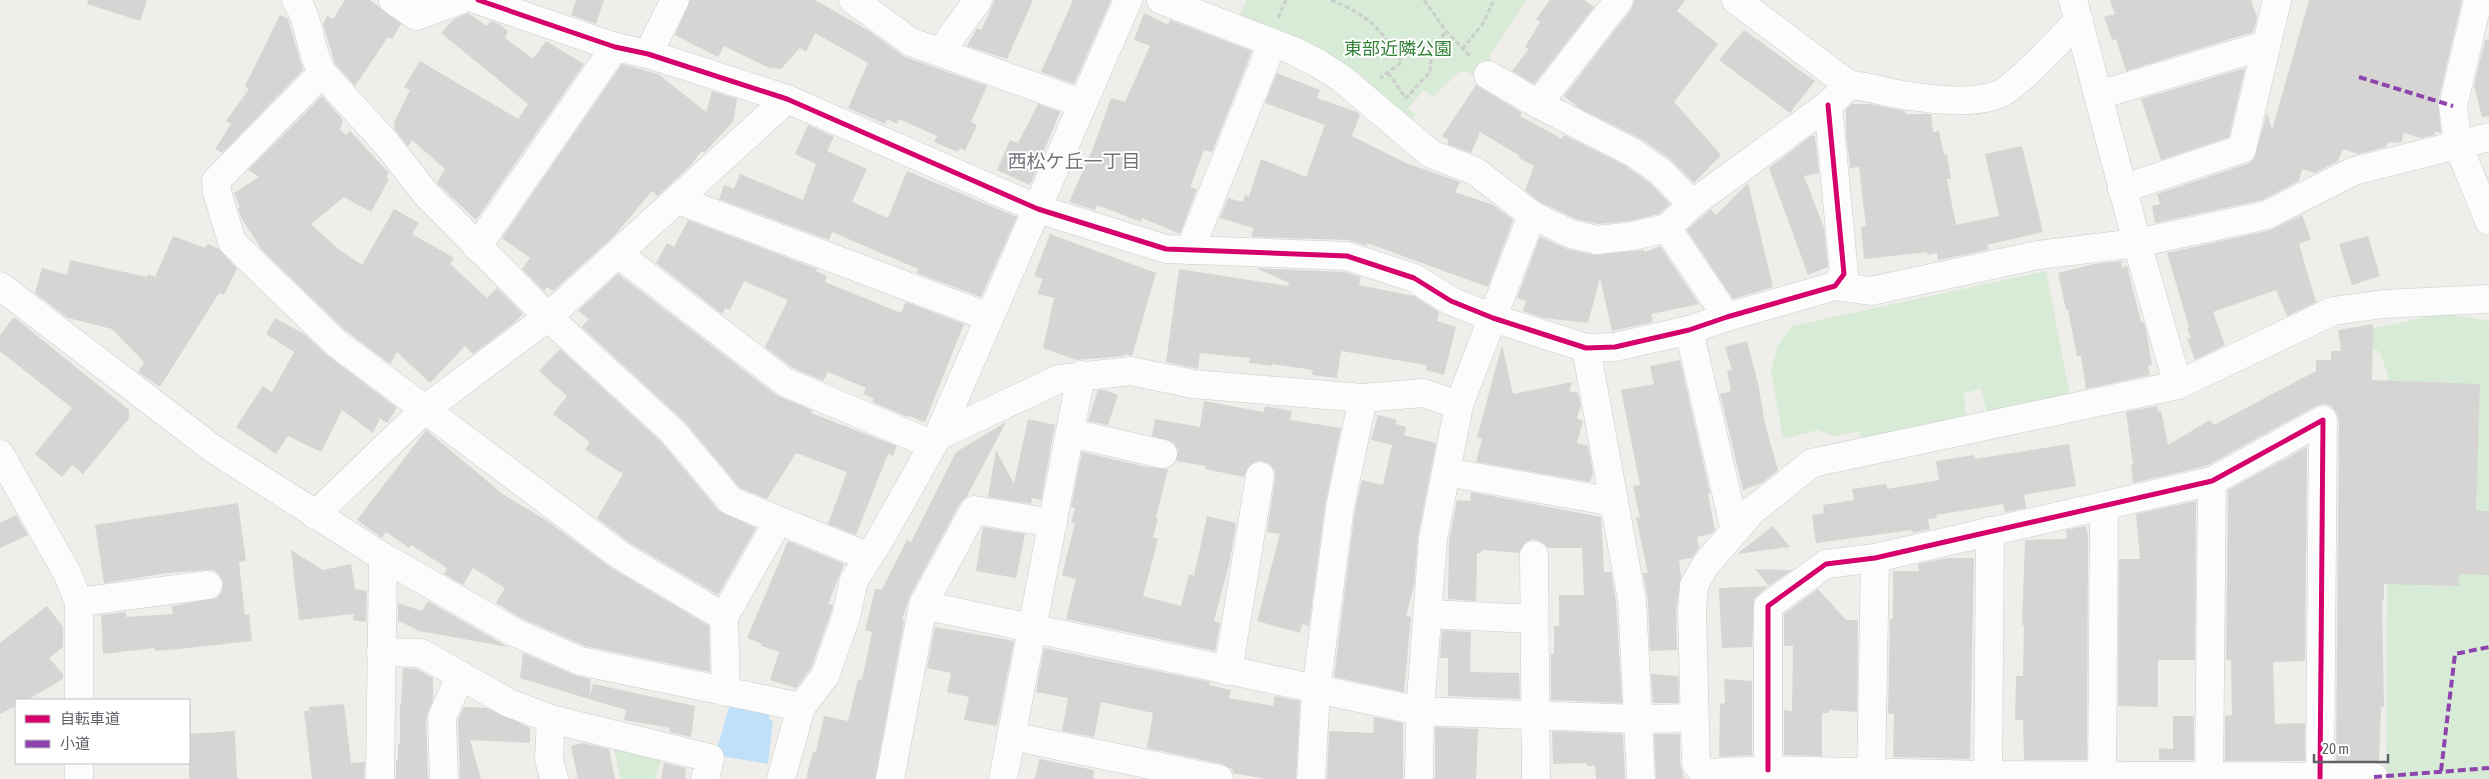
<svg xmlns="http://www.w3.org/2000/svg" width="2489" height="779" font-family="'Asap Condensed','Noto Sans JP',sans-serif">
<rect width="100%" height="100%" fill="#efeeea"/>
<!-- green -->
<g fill="#d8ebd6">
<path d="M1247,0H1527L1490,55L1493,71L1480,81L1467,71L1458,73L1433,97L1424,90L1408,108L1416,115L1409,122L1239,16Z"/>
<path d="M2046,271L2070,396L1987,413L1981,389L1964,393L1966,418L1861,441L1859,431L1834,436L1818,430L1783,439L1771,371L1778,345L1792,326Z"/>
<path d="M2443,313L2489,321V779H2386L2388,374L2379,351L2368,349L2366,330Z"/>
<path d="M612,741L663,753L655,779H621Z"/>
</g>
<!-- water -->
<path fill="#bfe0f9" d="M730,704L770,714L769,720L773,721L768,764L721,756L717,749Z"/>
<!-- building -->
<g fill="#d6d5d3">
<path d="M88,0H147L140,21L87,4Z"/>
<path d="M345,0H370L401,24L392,39L388,37L355,86L335,64L323,24L327,16L333,19Z"/>
<path d="M576,0H604L596,24L571,15Z"/>
<path d="M690,0H815L866,29L905,57L987,86L971,122L977,125L965,151L960,148L958,152L934,142L937,136L899,119L897,124L887,119L885,124L848,108L868,63L815,33L806,52L800,48L781,69L769,68L724,46L718,57L675,35Z"/>
<path d="M995,0H1033L1007,59L967,46L977,28L981,30Z"/>
<path d="M1073,0H1111L1074,84L1041,72Z"/>
<path d="M1550,0H1584L1594,7L1534,84L1512,71L1529,49L1525,47L1540,22L1536,19Z"/>
<path d="M1635,0H1685L1677,11L1718,44L1674,102L1721,155L1694,183L1670,159L1641,139L1579,108L1564,96L1631,10Z"/>
<path d="M2110,0H2251L2257,17L2253,32L2126,71L2116,39L2112,40L2104,17L2115,14Z"/>
<path d="M2309,0H2462L2438,102L2441,133L2435,132V135L2421,138L2404,133L2401,143L2388,142L2386,147L2358,154L2343,149L2338,161L2315,173L2302,169L2299,181L2262,200L2155,223L2152,206L2160,204L2157,194L2247,164L2254,159L2267,113L2272,130Z"/>
<path d="M468,13L487,26L491,21L499,24L508,31L505,38L533,59L546,41L584,64L476,220L437,183L445,169L412,140L408,146L394,129L395,120L410,90L404,87L420,61L518,119L528,104L441,33L454,19Z"/>
<path d="M1144,13L1168,25L1170,20L1252,51L1212,152L1204,150L1190,187L1197,189L1180,234L1142,218L1141,222L1097,205L1095,210L1069,202L1092,151L1111,98L1125,102L1150,46L1134,40Z"/>
<path d="M280,15L288,19L303,70L222,153L215,149L231,124L226,121L249,89L245,86Z"/>
<path d="M1744,30L1815,81L1790,113L1719,60Z"/>
<path d="M2489,39V116L2482,117L2474,85L2485,40Z"/>
<path d="M622,64L658,74L706,112L712,91L737,99L733,122L705,152H701L691,165L663,191L658,196L652,191L615,235L553,291L547,287L544,291L522,269L530,258L502,238Z"/>
<path d="M2245,68L2229,137L2161,160L2141,99Z"/>
<path d="M1277,73L1320,90L1317,98L1357,112L1360,115L1352,136L1406,163L1460,182L1455,192L1493,205L1513,220L1488,287L1367,243V246L1348,240L1252,237L1253,228L1220,218L1228,198L1243,202L1245,195L1249,196L1261,159L1306,177L1325,125L1265,103Z"/>
<path d="M1476,85L1522,113L1520,116L1562,139L1564,135L1624,165L1651,184L1670,204L1659,214L1630,221L1598,224L1576,219L1540,202L1525,190L1534,166L1519,158L1520,156L1480,132L1471,153L1447,144L1449,140L1442,136Z"/>
<path d="M322,96L343,120L340,130L346,135L350,131L389,173L386,177L389,179L371,212L344,197L311,224L337,248L362,265L394,209L419,223L412,234L454,258L450,264L487,298L497,288L523,314L514,323L473,354L465,346L430,383L397,352L390,364L346,331L262,250L242,219L238,208L240,207L234,193L259,177L248,170Z"/>
<path d="M1038,104L1060,112L1030,185L997,170L1010,140L1018,143Z"/>
<path d="M1852,104H1870L1905,111V114H1931L1933,132L1939,131L1944,155L1947,154L1951,179H1947L1956,225L1999,216L1985,154L2022,146L2043,232L1987,245L1988,250L1938,260L1937,253L1927,255V252L1864,259L1861,227L1866,226L1859,167L1850,168L1846,132V109Z"/>
<path d="M808,125L834,137L827,151L867,169L852,202L888,218L907,171L1017,217L981,297L917,273L918,269L832,232L829,240L719,199L724,185L734,189L740,174L803,200L816,164L795,154Z"/>
<path d="M1811,136H1815L1819,173L1804,176L1824,228L1828,267L1808,275L1769,168Z"/>
<path d="M1748,183L1773,287L1733,299L1687,230L1711,209L1716,215Z"/>
<path d="M2302,215L2311,239L2299,244L2316,302L2287,316L2276,290L2213,312L2225,345L2195,360L2187,339L2191,338L2187,328L2189,327L2167,253L2271,230Z"/>
<path d="M688,220L817,269L816,271L827,276L825,282L901,313L906,302L964,324L925,422L907,415V417L873,402L874,399L863,394L866,388L828,372L823,381L793,368L765,347L788,300L744,281L730,310L725,308L722,314L656,263L667,243L674,247Z"/>
<path d="M1050,234L1156,273L1132,356L1125,354L1124,356L1076,360L1043,348L1054,298L1037,294L1043,279L1034,276Z"/>
<path d="M173,236L205,248L208,244L219,249L237,269L224,295L219,293L160,387L138,372L144,362L112,329L68,318L35,293L42,268L67,275L70,260L147,277L148,274L155,277Z"/>
<path d="M2368,236L2380,276L2352,285L2339,244Z"/>
<path d="M1540,237L1567,249L1594,255L1643,250L1645,252L1660,246L1699,304L1651,314L1653,322L1612,331L1600,278L1588,323L1543,318L1523,311L1526,301L1517,298Z"/>
<path d="M2121,261L2122,268L2127,266L2141,322L2143,321L2146,329L2152,365L2148,366L2150,375L2086,389L2081,356H2077L2068,310H2066L2058,273L2094,264Z"/>
<path d="M1256,268L1344,272L1361,277L1359,285L1414,296L1439,312L1437,321L1456,327L1444,375L1426,370L1427,365L1341,351L1337,378L1312,375L1313,370L1272,364V366L1249,363L1250,358L1200,353L1198,369L1166,362L1179,269L1288,286L1289,283Z"/>
<path d="M618,274L776,395L812,410L811,413L897,446L893,456L888,454L856,535L828,524L847,472L796,453L767,499L740,488L684,421L582,327L589,319L578,311Z"/>
<path d="M14,317L129,410V418L83,474L72,465L62,477L35,454L72,408L0,351V335Z"/>
<path d="M275,318L304,334L327,355L397,408L387,423L380,418L373,433L342,410L321,452L288,436L276,454L236,427L263,386L272,392L294,352L266,334Z"/>
<path d="M2373,324L2372,380L2480,384L2476,511H2489V575L2459,574V586L2384,584V600H2382L2384,707H2381L2379,763L2336,761L2339,420L2336,412L2331,406L2324,404L2316,406L2206,466L2133,483L2131,465L2133,464L2126,412L2157,406L2158,412L2161,411L2168,445L2210,420L2214,425L2316,371V360H2331V351H2341L2338,330Z"/>
<path d="M1747,341L1758,383L1765,424L1778,470L1762,483L1743,490L1720,394L1731,391L1727,371L1732,370L1725,347Z"/>
<path d="M1502,345L1513,394L1572,382L1569,391L1578,393L1581,406L1577,418L1583,421L1577,443L1588,446L1593,473L1590,482L1476,462L1482,439L1477,437Z"/>
<path d="M560,349L662,443L719,511L756,528L718,595L630,543L597,518L623,474L585,450L590,442L553,414L567,396L539,371Z"/>
<path d="M1680,360L1710,493L1708,494L1715,530L1711,534L1697,537L1699,548L1692,558L1679,560L1681,577L1676,611L1677,650L1650,651L1648,599L1643,573H1648L1636,517L1640,518L1633,486L1640,485L1621,390L1654,384L1650,366Z"/>
<path d="M1098,390H1104L1118,395L1108,425L1088,421Z"/>
<path d="M1204,401L1264,412L1265,406L1292,411L1290,420L1341,428L1325,505L1309,626L1302,624L1300,633L1257,621L1280,534L1267,532L1275,479V471L1270,464L1262,461L1254,462L1248,467L1244,477L1205,469L1206,466L1176,461L1178,450L1174,443L1152,436L1155,419L1200,427Z"/>
<path d="M1378,415L1397,420L1396,424L1406,427L1404,435L1436,443L1418,536L1414,585L1406,616L1411,617L1404,692L1334,677L1355,510L1362,480L1383,485L1392,445L1371,440Z"/>
<path d="M1028,419L1055,425L1041,500L1032,498L1031,504L988,497L996,450L1014,484Z"/>
<path d="M1006,422L967,496L960,503L909,598L902,620L904,621L875,779H806L813,752H816L824,716L848,721L858,679L862,680L872,632L865,630L875,589H882L907,540L911,542L956,452Z"/>
<path d="M426,430L504,495L546,520L613,569L709,626L710,672L585,646L521,618L496,603L505,588L473,568L463,585L444,574L447,568L411,545L409,548L386,532L382,538L357,520Z"/>
<path d="M2069,444L2076,486L2024,495L2026,508L2005,512L2003,504L1936,515L1937,518L1928,519L1930,529L1913,533L1912,530L1816,543L1812,515L1824,513L1823,505L1854,500L1852,489L1886,484L1887,489L1939,480L1936,461L1974,455L1975,459Z"/>
<path d="M2307,447L2305,661L2273,662L2275,724L2305,723V761H2225V716L2232,715L2231,660H2226L2228,490Z"/>
<path d="M1082,452L1147,467L1168,469L1156,518L1158,519L1153,537L1158,539L1143,596L1181,606L1189,574L1194,576L1207,516L1236,523L1230,560L1214,621L1220,623L1215,651L1066,619L1076,579L1062,575L1075,523L1071,522L1075,508L1071,507Z"/>
<path d="M1471,492L1601,517L1604,572H1611L1616,602L1622,703L1551,700V654H1554V626H1559V595H1584L1582,548H1548L1542,542L1533,539L1526,542L1519,553L1482,550L1481,553H1477L1476,601L1448,599L1449,541L1457,500L1470,501Z"/>
<path d="M2196,501L2195,660H2158V707L2118,706L2119,559H2140L2136,514Z"/>
<path d="M238,503L246,561L239,562L245,615L249,614L252,641L179,649L155,651L154,648L103,654L101,615L126,612V617L173,614L172,606L217,598L222,591L223,583L220,575L214,570H206L168,573L104,583L95,525Z"/>
<path d="M16,515L28,535L0,548V523Z"/>
<path d="M1773,526L1790,547L1737,554Z"/>
<path d="M2086,526L2088,536L2087,760H2024L2023,720H2015L2016,676H2023L2024,625H2022L2025,540L2067,539L2066,530Z"/>
<path d="M983,527L1025,534L1016,578L976,571Z"/>
<path d="M788,541L844,564L828,604L833,605L831,613L811,668L796,688L770,680L779,652L761,646L762,644L747,638Z"/>
<path d="M291,550L323,570L351,564L355,589L367,591L366,622L353,620L354,614L299,620Z"/>
<path d="M1946,558H1974L1970,759L1893,757L1894,714H1888L1890,619H1893V571H1919L1918,564Z"/>
<path d="M1755,569L1792,570L1769,586Z"/>
<path d="M1768,586L1754,599L1752,647L1722,648L1719,588Z"/>
<path d="M1818,589L1846,620H1858L1857,712L1829,710V713H1822V756L1784,755V710L1792,711L1793,646H1784V614Z"/>
<path d="M428,601L506,646L508,647L419,631L399,621L398,624V603L422,611Z"/>
<path d="M47,606L63,627V647L49,658L63,674V679L27,700H16V706L0,714V643Z"/>
<path d="M935,627L1014,641L997,726L964,720L969,697L947,692L951,673L927,668Z"/>
<path d="M1442,630L1471,632L1470,672L1519,673L1520,699L1448,696V658H1440Z"/>
<path d="M1044,648L1210,682L1209,685L1231,690L1229,698L1273,706L1275,696L1300,701L1296,779H1266L1233,773V770L1222,764L1147,748L1153,713L1101,702L1094,737L1062,731L1068,698L1036,692Z"/>
<path d="M523,653L574,675L591,679L589,699L520,678Z"/>
<path d="M403,668L417,669L433,678V699L426,718L428,779H396V760H398V744H400V704H401Z"/>
<path d="M1651,674L1678,676L1679,703H1653Z"/>
<path d="M1724,679L1752,681V755L1719,757L1720,704L1725,703Z"/>
<path d="M593,684L695,706L691,737L669,732L670,728L624,720L626,710L589,699Z"/>
<path d="M344,704L351,763L365,762L364,779H312L304,711H309V707Z"/>
<path d="M464,707L487,708L530,728V743L470,740L481,779H460L458,720Z"/>
<path d="M2173,716H2194V760H2159V748L2173,749Z"/>
<path d="M1374,717L1403,723V779H1327L1329,731L1373,733Z"/>
<path d="M1435,727L1478,729L1476,779H1435Z"/>
<path d="M235,731L237,779H189V734Z"/>
<path d="M1552,731L1623,734L1625,779H1596L1595,766H1587V763L1553,764Z"/>
<path d="M1654,734H1680V764L1684,779H1656Z"/>
<path d="M583,743L609,749L615,779H578L571,746Z"/>
<path d="M1039,759L1094,770L1093,779H1035Z"/>
<path d="M664,763L686,768L685,779H661Z"/>
</g>
<g fill="none" stroke-linecap="round" stroke-linejoin="round">
<!-- minor casing -->
<g stroke="#cbcccc" stroke-width="29">
<g id="minor">
<path d="M296,0C311,22 309,50 322,73L387,144L426,194L548,317L673,432L731,501L869,557"/>
<path d="M393,0L416,16L460,0"/>
<path d="M478,0L615,47L648,54L787,99L1038,209L1166,249L1347,256L1414,278L1451,301L1493,318L1586,348L1615,347L1689,330L1727,317L1835,286L1844,274L1828,105"/>
<path d="M853,0L911,42L1083,104"/>
<path d="M1161,0L1294,51L1319,64L1341,78L1431,154L1475,171L1532,215L1571,234L1597,240L1633,236L1667,228L1692,204L1828,105L1849,85C1870,86 1889,94 1910,96C1937,100 1970,104 1997,95C2014,90 2064,35 2079,20"/>
<path d="M1736,0L1849,85"/>
<path d="M2073,0L2137,243L2178,385"/>
<path d="M2478,0L2453,106L2458,145L2489,221"/>
<path d="M940,52L978,0"/>
<path d="M648,54L675,0"/>
<path d="M322,73L216,181L217,192L232,242L336,343L621,556L724,617"/>
<path d="M1488,75L1538,104L1632,152L1661,172L1692,204"/>
<path d="M2099,95L2266,45"/>
<path d="M1538,104L1619,0"/>
<path d="M2122,189L2242,149L2277,0"/>
<path d="M678,200L989,317"/>
<path d="M1667,228L1727,317"/>
<path d="M477,247L615,47"/>
<path d="M1190,250L1272,44"/>
<path d="M618,254L785,382L933,445"/>
<path d="M0,286L212,448L383,557L380,779"/>
<path d="M1835,286L1871,291L2038,255L2137,243L2267,215L2354,171L2489,137"/>
<path d="M1689,330L1735,531"/>
<path d="M1586,348L1632,600L1641,779"/>
<path d="M1071,433L1163,454"/>
<path d="M938,436L1059,379L1131,371L1193,384L1363,398L1423,393L1459,405"/>
<path d="M0,454L67,573L79,602V700"/>
<path d="M1446,472L1614,502"/>
<path d="M315,515L424,410L548,317L787,99"/>
<path d="M1534,555L1536,779"/>
<path d="M383,557L514,632L580,661L801,707"/>
<path d="M79,602L208,585"/>
<path d="M923,605L1420,711L1638,719L1693,718"/>
<path d="M1428,614L1534,619"/>
<path d="M381,652L421,653L509,703L551,719L710,758L705,779"/>
<path d="M1228,671L1260,476"/>
<path d="M726,692L724,617L778,521"/>
<path d="M551,719L549,759L554,779"/>
<path d="M1011,736L1219,779"/>
<path d="M79,763V779"/>
<path d="M1768,770V606L1826,564L1875,558L2212,481L2323,420L2320,779"/>
<path d="M1705,773L1768,770L1988,775L2374,777"/>
<path d="M444,779L442,717L461,675"/>
<path d="M781,779L801,707L825,676L846,617L854,580L879,541L938,436L1128,0"/>
<path d="M890,779L923,605L974,510L1053,523"/>
<path d="M1003,779L1081,375"/>
<path d="M1311,779L1316,690L1340,507L1363,398"/>
<path d="M1419,779L1420,711L1433,539L1459,405L1532,215"/>
<path d="M1705,779V773L1696,764L1692,612L1694,585L1707,563L1752,511L1812,463L2178,385L2333,311L2383,304L2489,299"/>
<path d="M1871,779L1875,558"/>
<path d="M1988,779L1990,531"/>
<path d="M2102,779L2104,507"/>
<path d="M2209,779L2212,481"/>
</g>
</g>
<!-- path -->
<g stroke="#cacfcc" stroke-width="3" stroke-dasharray="5 2.5" stroke-linecap="butt">
<path d="M1331,0C1369,16 1380,27 1402,62L1380,78"/>
<path d="M1424,0L1446,31L1470,56"/>
<path d="M1278,18L1286,0"/>
<path d="M1462,49L1482,25L1494,0"/>
<path d="M1388,73L1405,97"/>
<path d="M1405,99L1430,72L1432,52L1446,31"/>
</g>
<!-- minor -->
<use href="#minor" stroke="#fdfcfc" stroke-width="28"/>
<!-- quiet -->
<g stroke="#8e44ad" stroke-width="4" stroke-dasharray="8 4" stroke-linecap="butt">
<path d="M2359,77L2453,106"/>
<path d="M2441,771L2455,654L2489,647"/>
<path d="M2374,777L2489,768"/>
</g>
<!-- cycleway casing -->
<g stroke="#fff" stroke-width="8">
<g id="cycleway">
<path d="M478,0L615,47L648,54L787,99L1038,209L1166,249L1347,256L1414,278L1451,301L1493,318L1586,348L1615,347L1689,330L1727,317L1835,286L1844,274L1828,105"/>
<path d="M1768,770V606L1826,564L1875,558L2212,481L2323,420L2320,779"/>
</g>
</g>
<!-- cycleway -->
<use href="#cycleway" stroke="#d6006c" stroke-width="5"/>
</g>
<g text-anchor="middle" stroke-width="4" stroke-linejoin="round" paint-order="stroke">
<!-- park labels -->
<g font-size="18" fill="#348238" stroke="#fff">
<text x="1398" y="55">東部近隣公園</text>
</g>
<!-- neighbourhood labels -->
<g font-size="19" fill="#70757a" stroke="#fff">
<text x="1074" y="168">西松ケ丘一丁目</text>
</g>
</g>
<!-- legend -->
<rect x="15" y="699" width="175" height="65" fill="#ffffff" stroke="#bfc1c3"/>
<rect x="25" y="715" width="25" height="8" fill="#d6006c" stroke="#bfc1c3"/>
<text x="60" y="724" font-size="15" fill="#5f6368">自転車道</text>
<rect x="25" y="740" width="25" height="8" fill="#8e44ad" stroke="#bfc1c3"/>
<text x="60" y="749" font-size="15" fill="#5f6368">小道</text>
<!-- scale -->
<path d="M2314 754v8h74v-8" fill="none" stroke="#5f6368" stroke-width="2.5"/>
<text x="2322" y="754" font-size="15" fill="#5f6368" stroke="#ffffff" stroke-width="4" paint-order="stroke">20 m</text>
</svg>
